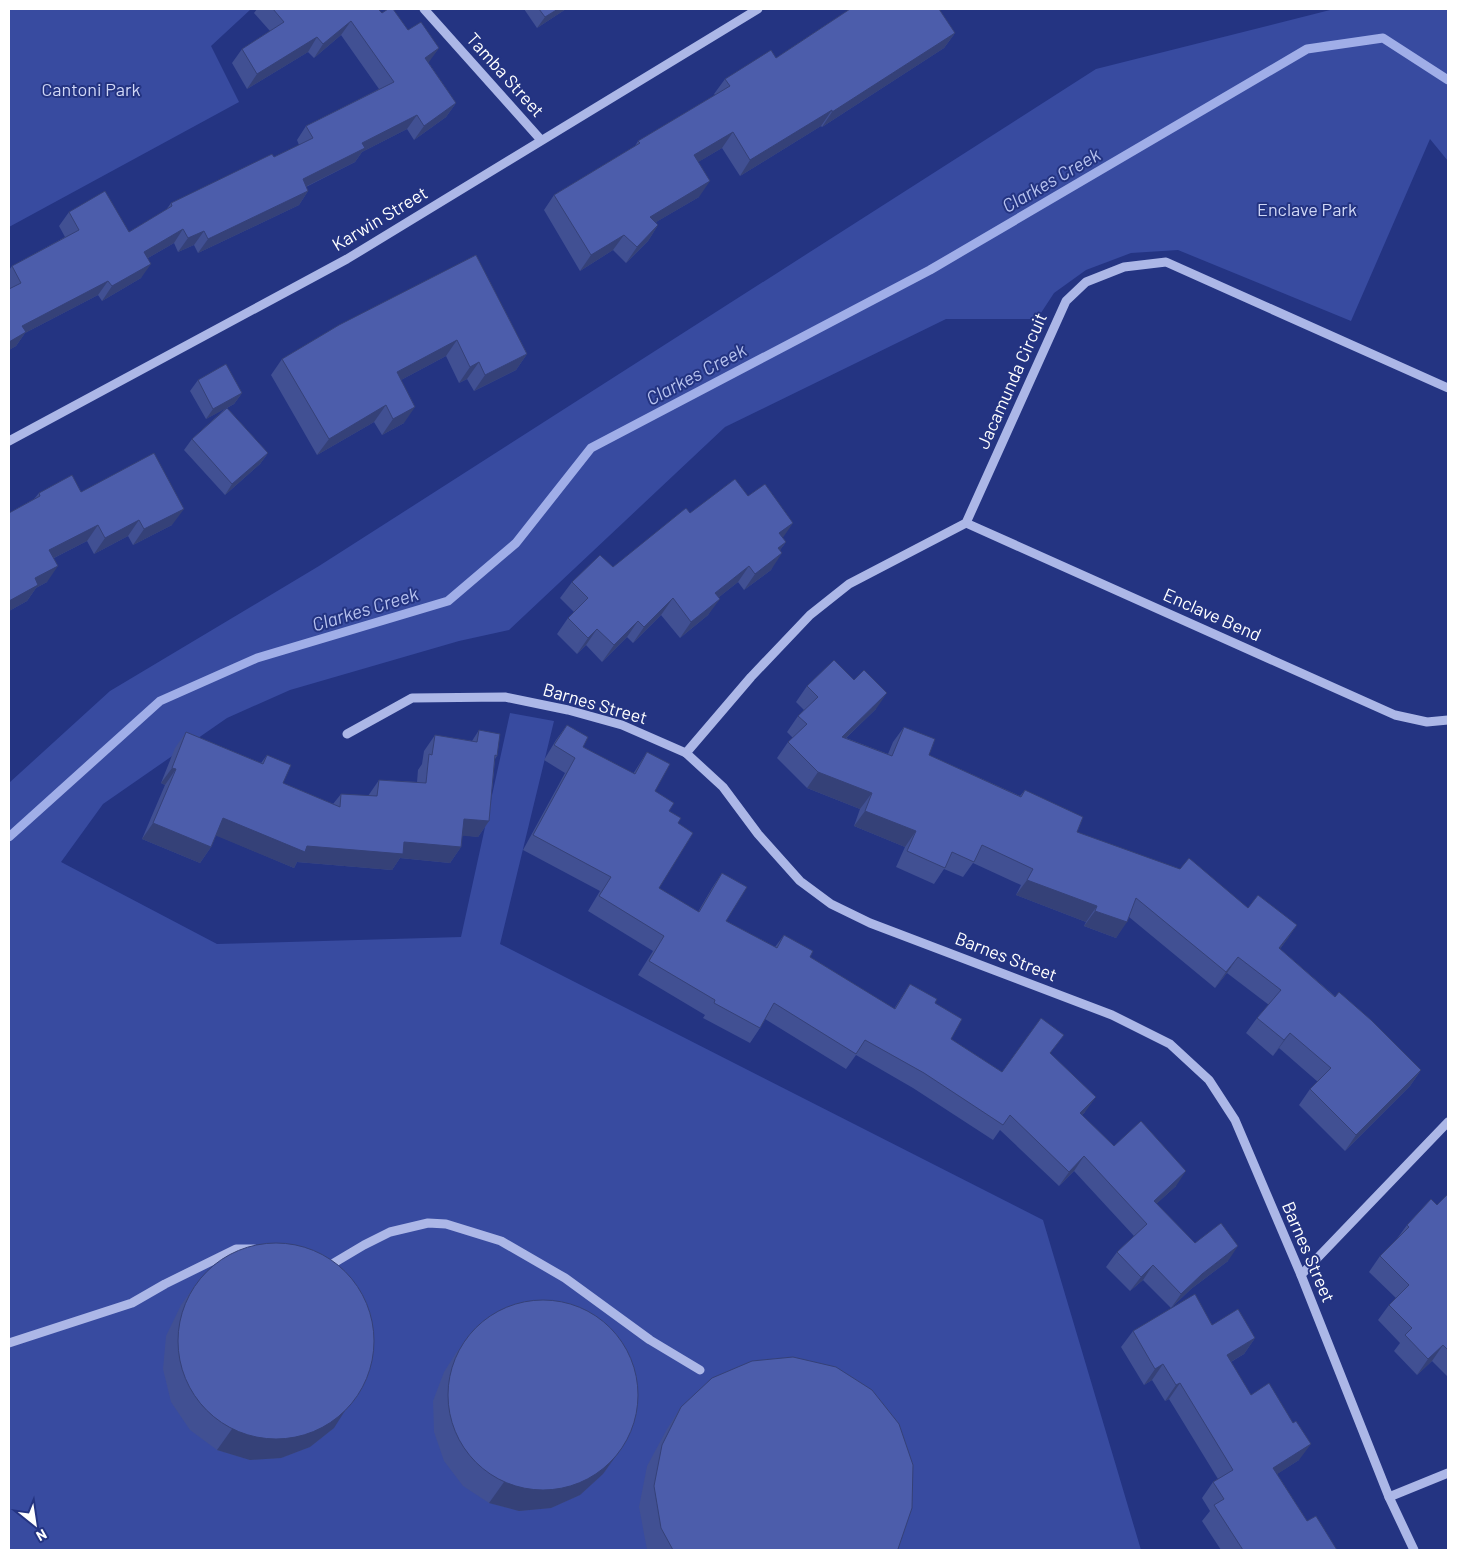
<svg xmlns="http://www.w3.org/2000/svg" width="1457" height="1559" font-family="Barlow,sans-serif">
<rect width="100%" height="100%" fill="#243482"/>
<!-- green -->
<g fill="#384ba0">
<path d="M9,9H251L211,46L239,102L9,227Z"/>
<path d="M1334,9H1448V161L1430,139L1351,321L1178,250L1131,253L1086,270L1054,293L1037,319H946L725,427L509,630L459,641L290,690L227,718L103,804L61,862L217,944L461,937L510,713L554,721L500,944L1043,1220L1141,1550H9V783L110,691L319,566L1096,69Z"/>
</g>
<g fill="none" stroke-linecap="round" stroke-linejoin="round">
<!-- stream -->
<path stroke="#a0aee8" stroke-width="9" d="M9,837L160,701L257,658L448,601L516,543L591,448L930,270L1307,49L1383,38L1448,80"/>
<!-- minor -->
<g stroke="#acb7e7" stroke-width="9">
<path d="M424,9L541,140"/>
<path d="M9,441L347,259L758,9"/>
<path d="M966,523L1395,715L1427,722L1448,720"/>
<path d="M347,734L412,698L505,697L568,710L622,725L686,753L723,787L758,834L800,881L831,904L870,923L1112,1015L1170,1044L1209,1080L1235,1120L1301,1275L1389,1497L1414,1550"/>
<path d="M686,753L751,677L810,615L849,584L966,523L1066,301L1086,282L1124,267L1166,262L1448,388"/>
<path d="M327,1267L364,1245L390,1232L428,1223L446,1224L501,1241L565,1278L650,1340L700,1370"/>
<path d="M1301,1275L1448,1122"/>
<path d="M9,1343L132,1303L165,1284L236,1249H254"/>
<path d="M1389,1497L1448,1473"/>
</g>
</g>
<!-- wall -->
<g fill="#415093">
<path d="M257,9H378L382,13L408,30L439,48L428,62L456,103L446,117L414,140L407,129L362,152L355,162L306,187L308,191L299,205L198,253L194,245L178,252L174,243L148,258L141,278L102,301L98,295L25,333L16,346L9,350V270L12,266L65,237L59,226L69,212L129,232L166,210L171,203L274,157L299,145L297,140L306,126L379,89L341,35L314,58L308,52L247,89L232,63L242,49L270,31L254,13Z"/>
<path d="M524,9H566L537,28Z"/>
<path d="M850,9H940H939L955,33L944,48L822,127L821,126L740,176L722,148L698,162L699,197L656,222L658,225L648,241L626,263L613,250L580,271L544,210L554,195L635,146L638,141L715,95L714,94L725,79L776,58Z"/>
<path d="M476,255L527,354L516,370L474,391L467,379L459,383L446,356L401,380L404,423L382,435L374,422L317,455L271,375L282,359Z"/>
<path d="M198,380L242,393L234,404L227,408L268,453L260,464L225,495L184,450L192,439L226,408L206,419L190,391Z"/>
<path d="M81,492L172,525L133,545L128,536L94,554L87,541L54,558L47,582L36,588L27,601L9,611V513L34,499L39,493Z"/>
<path d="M748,496L786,542L780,550L771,570L744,590L738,582L719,597L708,615L680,638L661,615L633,643L627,637L602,662L586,645L577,654L557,634L568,618L574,612L560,598L572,582L613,567L690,513Z"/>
<path d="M807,686L876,709L846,738L888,754L893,742L904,727L929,755L1020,796L1025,790L1077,832L1248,908L1297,925L1280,949L1421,1070L1410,1086L1345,1151L1299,1105L1310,1089L1318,1082L1279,1048L1273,1056L1246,1033L1257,1018L1269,1005L1227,973L1215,988L1129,917L1116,938L1084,926L1086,922L1016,895L1021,885L973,863L963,877L944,869L934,884L896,867L905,847L854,826L860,809L807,788L777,758L788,742L793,738L787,732L798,716L804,710L796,702Z"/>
<path d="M567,725L583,747L633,774L647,752L655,791L678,823L659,888L698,912L712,888L722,873L726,921L775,947L784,935L810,957L894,1009L910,984L935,1003L951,1039L1002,1072L1050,1054L1085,1112L1082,1115L1114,1146L1176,1186L1156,1204L1195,1243L1228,1261L1191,1289L1171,1308L1143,1280L1130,1291L1106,1267L1117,1252L1134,1236L1074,1171L1059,1186L1000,1130L993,1140L913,1088L856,1055L846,1069L765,1019L760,1028L750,1043L703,1018L705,1015L638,975L653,951L588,911L600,891L523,850L565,773L544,760L556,740Z"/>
<path d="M479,730L497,756L495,759L489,821L478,837L462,835L461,847L450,863L400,858L392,870L297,862L294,868L216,835L211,847L200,863L142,839L165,785L161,783L175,748L186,732L261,763L267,755L283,783L333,804L341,794L368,796L379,780L417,782L418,770L422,764L424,751L435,735L472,741Z"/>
<path d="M1448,1194V1377L1432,1361L1417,1375L1394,1351L1400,1343L1378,1320L1389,1305L1396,1298L1369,1272L1380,1256L1396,1240L1407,1225L1437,1205Z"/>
<path d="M196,1284L334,1428L310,1447L281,1458L250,1460L217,1450L190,1430L171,1402L163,1369L166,1336L181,1305Z"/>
<path d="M1133,1331L1255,1338L1244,1354L1231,1362L1251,1395L1299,1460L1277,1474L1307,1521L1337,1550H1221L1202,1521L1210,1511L1202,1498L1213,1482L1218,1479L1169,1399L1165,1401L1152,1380L1144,1385L1121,1347Z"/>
<path d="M458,1350L618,1453L603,1474L580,1495L551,1508L519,1511L489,1503L463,1486L444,1461L434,1432L433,1401L444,1372Z"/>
<path d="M681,1407L897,1550H647L639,1507L647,1466L667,1429Z"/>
</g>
<!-- shaded-wall -->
<g fill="#354178">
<path d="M558,9H566L537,28L545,17Z"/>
<path d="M351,21L341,35L314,58L323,44Z"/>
<path d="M955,33L944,48L822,127L832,112Z"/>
<path d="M317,37L308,52L247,89L257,74Z"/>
<path d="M439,48L429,62L415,72L425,58Z"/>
<path d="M456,103L446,117L414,140L424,126Z"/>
<path d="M832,110L821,126L740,176L750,160Z"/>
<path d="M417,115L407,129L362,152L355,162L293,193L303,179L362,143Z"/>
<path d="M733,132L722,148L683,171L694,155Z"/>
<path d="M710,181L699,197L639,232L650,217Z"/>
<path d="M308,191L299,205L198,253L208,239Z"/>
<path d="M658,225L648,241L626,263L637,247Z"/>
<path d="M183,229L174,243L134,266L144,252Z"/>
<path d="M204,231L194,245L178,252L188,238Z"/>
<path d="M624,235L613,250L580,271L591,255Z"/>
<path d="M151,264L141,278L102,301L112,286Z"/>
<path d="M108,281L98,295L25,333L16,346L9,350V342L22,326Z"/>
<path d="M457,340L446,356L386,388L397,372Z"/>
<path d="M527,354L516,370L474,391L485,375Z"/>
<path d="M479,362L467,379L459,383L470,367Z"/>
<path d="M242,393L234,404L206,419L213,409Z"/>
<path d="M386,405L374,422L317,455L329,439Z"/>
<path d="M415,407L404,423L382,435L393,419Z"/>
<path d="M268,453L260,464L225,495L232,484Z"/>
<path d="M184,509L172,525L133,545L144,529Z"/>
<path d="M139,520L128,536L94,554L105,538Z"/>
<path d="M793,523L782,539L779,533Z"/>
<path d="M98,525L87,541L38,566L49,550Z"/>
<path d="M786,542L774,558L778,548Z"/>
<path d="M782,553L771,570L744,590L755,574Z"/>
<path d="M58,566L47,582L36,588L27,601L9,611V601L35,578Z"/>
<path d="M749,566L738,582L704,609L715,593Z"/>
<path d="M673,598L661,615L633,643L644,627Z"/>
<path d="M720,599L708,615L680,638L691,622Z"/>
<path d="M638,621L627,637L602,662L614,645Z"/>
<path d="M597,629L586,645L577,654L588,638Z"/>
<path d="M887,693L876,709L831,752L842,737Z"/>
<path d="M172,768L176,769L165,785L161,783Z"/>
<path d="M818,772L872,793L860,809L807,788Z"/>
<path d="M865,811L916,831L905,847L854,826Z"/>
<path d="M223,818L307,846L404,842L461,847L450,863L400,858L392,870L297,862L294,868L212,834Z"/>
<path d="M464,819L489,821L478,837L453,835Z"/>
<path d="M153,823L211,847L200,863L142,839Z"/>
<path d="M1027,880L1097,906L1086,922L1016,895Z"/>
<path d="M1095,911L1127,922L1116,938L1084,926Z"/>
<path d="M1297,925L1286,941L1268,964L1279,948Z"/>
<path d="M1238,957L1227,973L1215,988L1226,972Z"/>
<path d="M1290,1033L1279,1048L1273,1056L1284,1040Z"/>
<path d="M1421,1070L1410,1086L1345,1151L1356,1135Z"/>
<path d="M1096,1097L1085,1112L1070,1128L1080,1113Z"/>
<path d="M1084,1156L1074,1171L1059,1186L1069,1172Z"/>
<path d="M1186,1171L1176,1186L1143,1216L1154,1201Z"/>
<path d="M1238,1246L1228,1261L1191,1289L1171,1308L1181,1294L1202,1274Z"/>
<path d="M1153,1265L1143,1280L1130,1291L1141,1277Z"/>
<path d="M1255,1338L1244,1354L1215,1371L1227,1355Z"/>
<path d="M1443,1345L1432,1361L1417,1375L1428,1359Z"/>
<path d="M1163,1364L1152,1380L1144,1385L1155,1369Z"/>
<path d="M1180,1383L1169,1399L1165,1401L1176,1385Z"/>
<path d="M348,1406L334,1428L310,1447L281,1458L250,1460L217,1450L232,1429Z"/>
<path d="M1311,1444L1299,1460L1262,1484L1273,1468Z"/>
<path d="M618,1453L603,1474L580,1495L551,1508L519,1511L489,1503L504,1482Z"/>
</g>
<!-- building -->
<g fill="#4c5dab" stroke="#354178">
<path d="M273,9H378L382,13L388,9H393L408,30L421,22L439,48L425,58L456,103L424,126L417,115L362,143L365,148L303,179L308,191L208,239L204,231L188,238L183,229L144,252L151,264L112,286L108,281L22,326L26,332L9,342V289L21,283L12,266L79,230L69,212L105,191L129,232L172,206L171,203L272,154L274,157L313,138L306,126L394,82L351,21L323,44L317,37L257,74L242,49L284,22Z"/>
<path d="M539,9H558L545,17Z"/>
<path d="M850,9H939L955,33L832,112V110L750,160L733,132L694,155L710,181L650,217L658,225L637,247L624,235L591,255L554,195L640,143L638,141L730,86L725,79L771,50L776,58Z"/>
<path d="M476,255L527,354L485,375L479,362L470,367L457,340L397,372L415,407L393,419L386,405L329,439L282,359L339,325Z"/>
<path d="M226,364L242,393L213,409L198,380Z"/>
<path d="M227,408L268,453L232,484L192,439Z"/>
<path d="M154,453L184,509L144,529L139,520L105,538L98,525L49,550L58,566L35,578L38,585L9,601V513L40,496L39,493L72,475L81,492Z"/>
<path d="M735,479L748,496L765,484L793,523L779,533L786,542L778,548L782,553L755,574L749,566L715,593L720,599L691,622L673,598L644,627L638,621L614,645L597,629L588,638L568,618L588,598L572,582L600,555L613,567L686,508L690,513Z"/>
<path d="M834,660L854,680L864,670L887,693L842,737L892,756L904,727L935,739L929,755L1021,797L1025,790L1083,817L1077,832L1180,869L1189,858L1248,908L1258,895L1297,925L1279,948L1335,997L1339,992L1371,1020L1421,1070L1356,1135L1310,1089L1331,1068L1290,1033L1284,1040L1257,1018L1281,990L1238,957L1226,972L1136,898L1127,922L1095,911L1097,906L1027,880L1033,869L982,845L974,862L952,852L945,868L907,851L916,831L865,811L872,793L818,772L788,742L807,724L798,716L818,697L807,686Z"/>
<path d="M567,725L588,737L583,747L635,774L647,752L670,764L655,791L674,803L669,811L681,818L678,823L693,833L659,888L699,912L722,873L747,887L726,921L777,948L784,935L813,951L810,957L895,1009L910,984L937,999L935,1003L962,1019L951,1039L1002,1072L1041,1018L1064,1035L1050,1053L1096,1097L1080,1113L1114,1146L1141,1121L1186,1171L1154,1201L1195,1243L1221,1223L1238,1246L1202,1274L1181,1294L1153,1265L1141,1277L1117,1252L1147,1224L1084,1156L1069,1172L1010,1115L1003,1125L924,1073L865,1040L856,1054L774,1003L760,1028L714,1003L715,1000L649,961L664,936L599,896L611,877L533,835L575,758L554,745Z"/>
<path d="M479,730L500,734L497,756L495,755L489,821L464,819L461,847L404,842L403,854L307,846L305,852L223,818L211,847L153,823L176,769L172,768L186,732L263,764L267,755L291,765L283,783L340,807L341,794L377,796L379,780L426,783L429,754L432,755L435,735L477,742Z"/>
<path d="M1448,1194V1350L1443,1345L1428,1359L1405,1335L1412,1328L1389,1305L1409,1285L1380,1256L1409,1227L1407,1225L1431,1199L1437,1205Z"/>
<circle cx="276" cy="1341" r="98"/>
<path d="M1195,1294L1212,1325L1238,1309L1255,1338L1227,1355L1251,1395L1269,1383L1293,1423L1296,1421L1311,1444L1273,1468L1307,1521L1316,1516L1337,1550H1243L1214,1505L1224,1499L1213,1482L1233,1470L1180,1383L1176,1385L1163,1364L1155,1369L1133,1331Z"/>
<circle cx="543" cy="1395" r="95"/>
<path d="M793,1357L836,1367L872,1390L899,1424L913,1465L912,1508L898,1549L897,1550H673L661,1528L654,1486L662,1445L681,1407L712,1378L752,1361Z"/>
</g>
<g text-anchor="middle" stroke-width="4" stroke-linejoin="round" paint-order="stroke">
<!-- street labels -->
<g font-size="18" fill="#fff" stroke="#243482">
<text transform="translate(505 75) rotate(48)" y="6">Tamba Street</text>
<text transform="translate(380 219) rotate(-31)" y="6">Karwin Street</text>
<text transform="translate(1012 381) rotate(-66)" y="6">Jacamunda Circuit</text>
<text transform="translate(1212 615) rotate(24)" y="6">Enclave Bend</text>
<text transform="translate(595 704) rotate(16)" y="6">Barnes Street</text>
<text transform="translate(1006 957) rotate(21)" y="6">Barnes Street</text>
<text transform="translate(1308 1252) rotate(67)" y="6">Barnes Street</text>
</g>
<!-- park labels -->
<g font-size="18" fill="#d0d7f6" stroke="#243482">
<text x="91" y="96">Cantoni Park</text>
<text x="1307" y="216">Enclave Park</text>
</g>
<!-- water labels -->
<g font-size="19" font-style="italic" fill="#b7c2ef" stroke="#243482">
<text transform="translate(1051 180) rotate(-30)" y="7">Clarkes Creek</text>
<text transform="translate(696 374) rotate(-28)" y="7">Clarkes Creek</text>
<text transform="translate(365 609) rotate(-17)" y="7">Clarkes Creek</text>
</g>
</g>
<!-- border -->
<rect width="1457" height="1559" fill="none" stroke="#ffffff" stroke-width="20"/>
<!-- north arrow -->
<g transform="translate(35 1524) rotate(150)" stroke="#243482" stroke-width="4" paint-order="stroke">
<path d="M0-4L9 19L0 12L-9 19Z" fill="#ffffff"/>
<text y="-8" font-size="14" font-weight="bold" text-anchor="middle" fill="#ffffff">N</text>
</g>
</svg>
